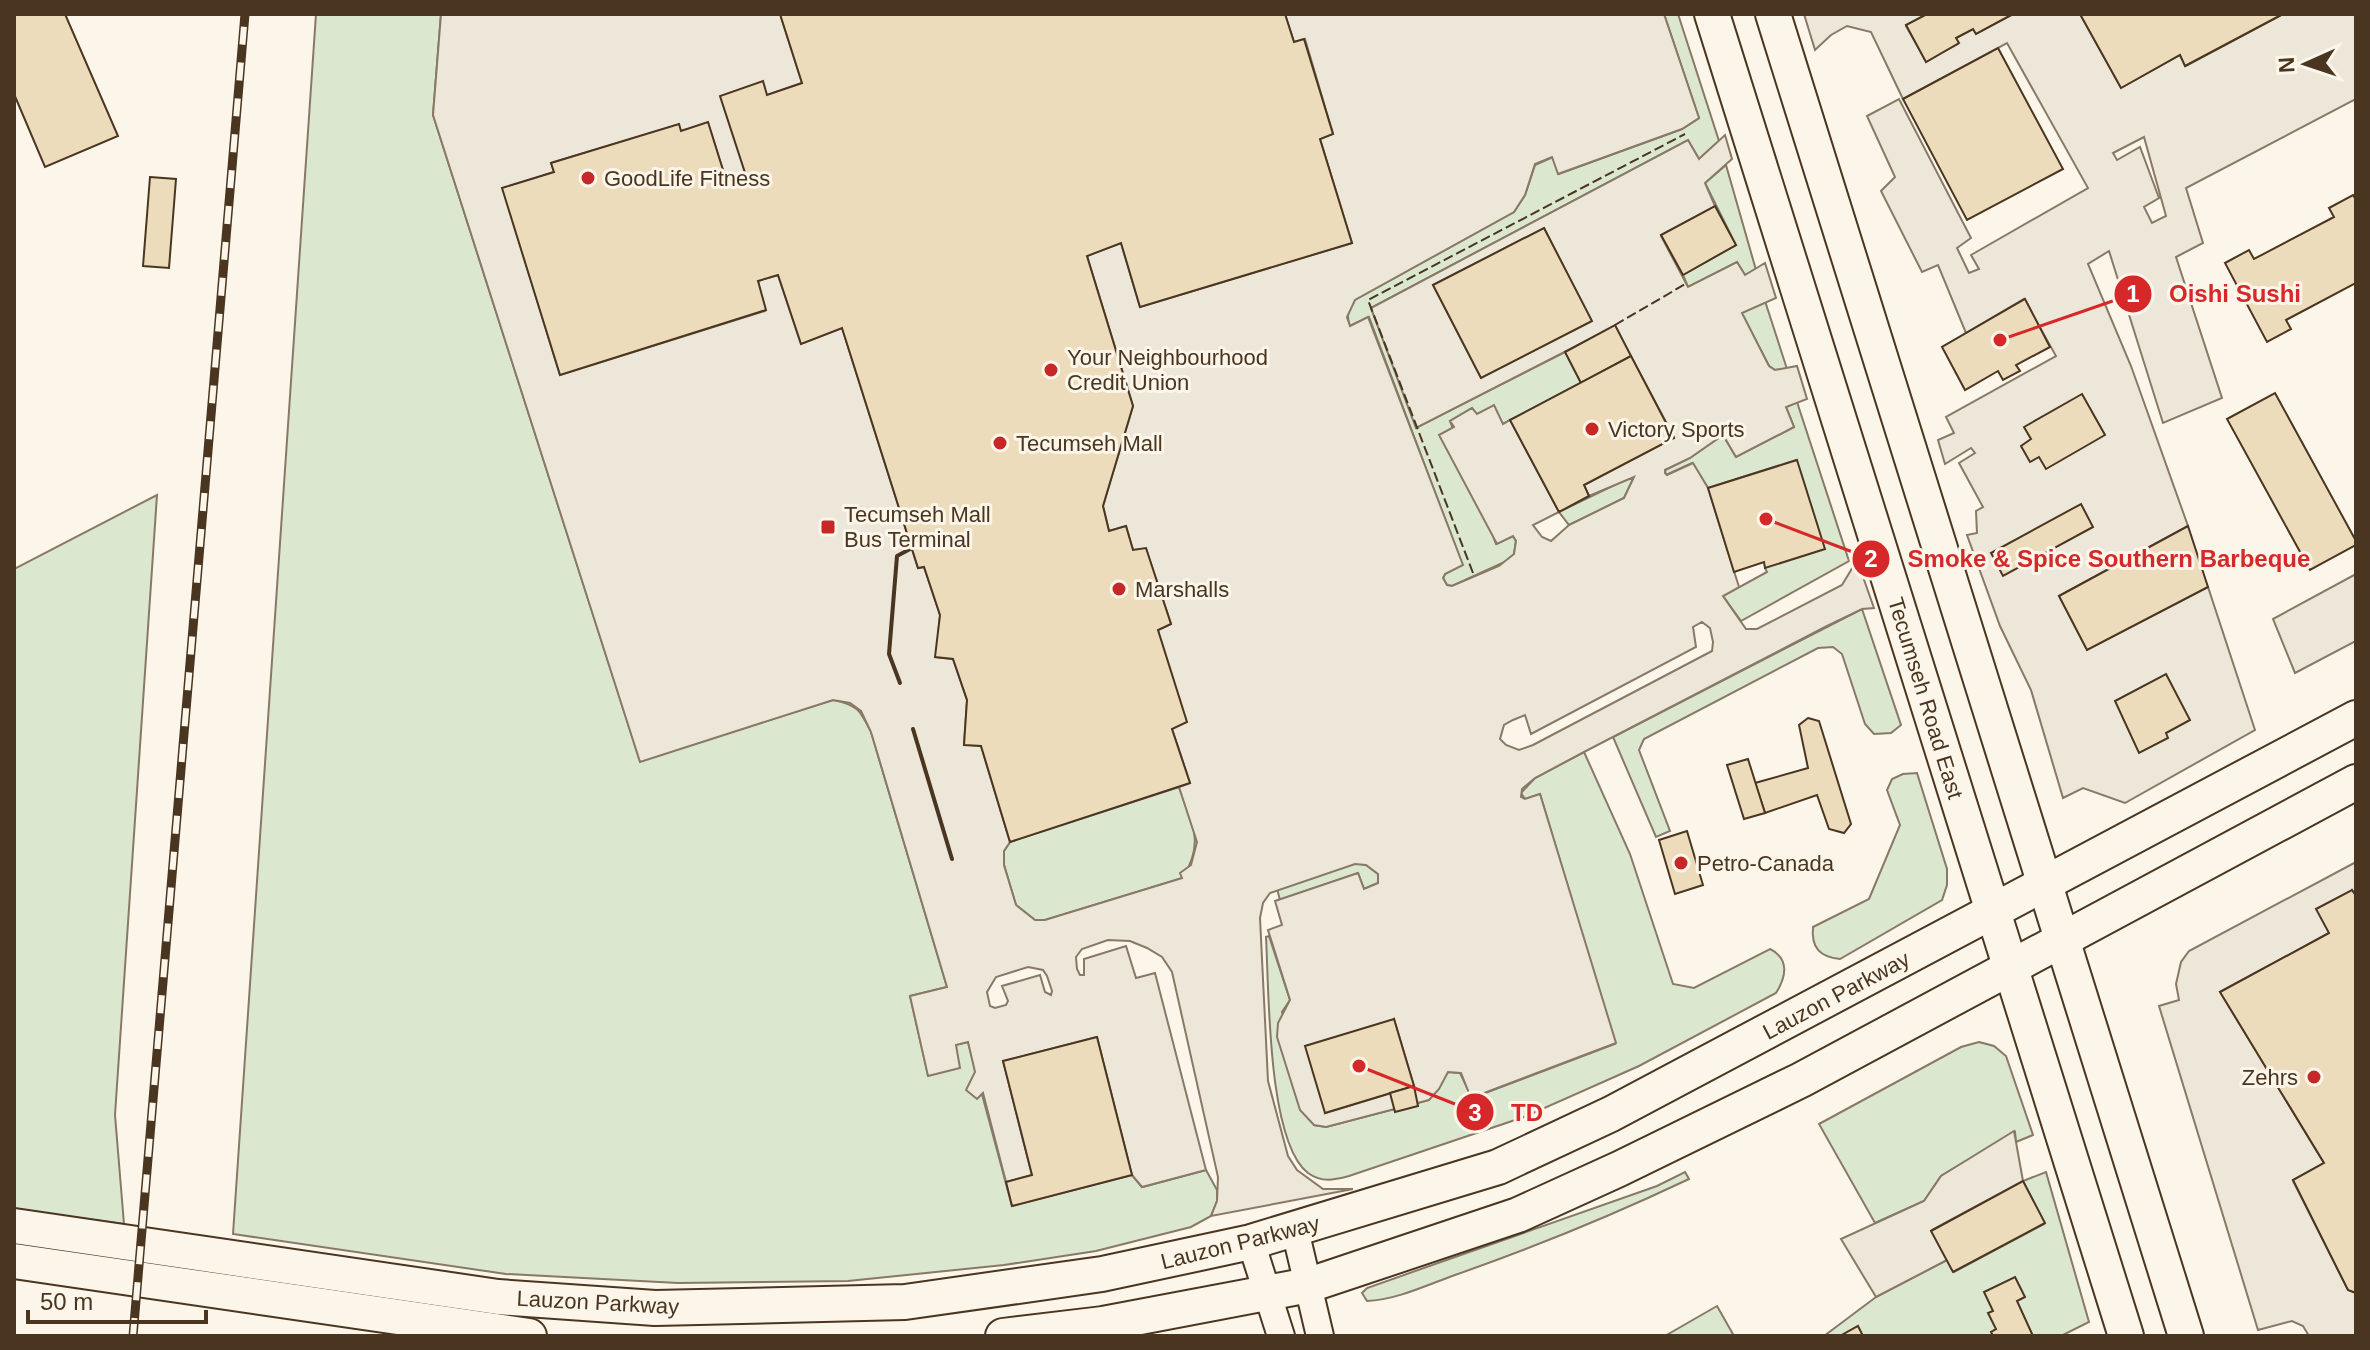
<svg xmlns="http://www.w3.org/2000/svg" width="2370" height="1350" font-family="Arial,sans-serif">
<rect width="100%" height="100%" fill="#fbf6e9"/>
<!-- green -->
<g fill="#dce7d0" stroke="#887966" stroke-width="2">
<path d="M316,14H441L433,115L640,761L833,700C858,705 860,710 871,732L947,987L910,996L928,1075L955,1045L968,1042L1012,1206L1132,1175L1142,1187L1206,1170L1217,1190V1201L1211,1216L1191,1227L1096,1251L1004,1265L848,1281L678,1283L506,1274L233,1234Z"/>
<path d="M1664,14H1678L1719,141L1699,159L1688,140L1371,308L1417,427L1565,352L1581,383L1503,424L1476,414L1472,408L1450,421L1496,544L1513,536L1516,541L1514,554L1509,560L1452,586L1447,585L1443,578L1445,574L1462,564L1369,317L1350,326C1346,315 1348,310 1354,300L1514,212L1525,195L1535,165L1553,157L1559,174L1682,129L1699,118Z"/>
<path d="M1726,165L1756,270L1745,275L1737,262L1688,287L1683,275L1736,245L1705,183Z"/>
<path d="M1765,301L1787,369L1775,370L1769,366L1741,312Z"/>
<path d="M1797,402L1849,561L1741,621L1723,596L1767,572L1765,568L1796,460L1708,488L1692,463L1666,475L1665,470L1690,458L1723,435L1736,457L1794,427L1786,407Z"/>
<path d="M1635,475L1624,498L1569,525L1559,512Z"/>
<path d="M157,495L115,1115L124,1224L14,1209V569Z"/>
<path d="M1862,609L1901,725L1891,733L1874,734L1865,724L1842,654L1833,647L1818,648L1644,739L1639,750L1670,831L1656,837L1613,737Z"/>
<path d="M1584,752L1630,854L1673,984L1694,988L1770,949C1790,959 1786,977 1776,993L1639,1066L1524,1117L1349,1176C1334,1180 1322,1183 1308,1173C1267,1141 1269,988 1266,937L1269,936L1290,1000L1282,1012L1314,1125L1326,1127L1429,1100L1448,1072L1460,1073L1472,1098L1615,1044L1540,794L1525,799L1521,793L1535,778Z"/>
<path d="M1917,773L1947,869V885L1942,900L1840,959C1820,957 1811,948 1813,927L1869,899L1900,825L1887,790L1892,779L1903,774Z"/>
<path d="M1179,787C1192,824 1205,841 1183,878L1045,920H1035L1016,905L1004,865V851L1010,842Z"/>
<path d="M1356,863L1366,865L1378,874V883L1364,889L1358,873L1280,900L1277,889Z"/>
<path d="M1979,1042L1994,1046L2006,1056L2033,1135L2016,1142L2015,1132L1941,1176L1924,1201L1875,1223L1819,1124L1961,1047Z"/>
<path d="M1685,1172L1689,1179C1613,1215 1535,1247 1455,1275C1427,1285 1396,1300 1367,1301L1362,1293L1367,1288L1657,1186Z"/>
<path d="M2046,1172L2089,1322L2061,1336H1824L1876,1297L1947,1260L1954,1272L2044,1224L2023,1181Z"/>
<path d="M1717,1306L1734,1336H1665Z"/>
</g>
<!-- parking -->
<g fill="#ede7d9" stroke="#887966" stroke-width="2" fill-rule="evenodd">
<path d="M441,14H780L802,83L767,95L747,179L728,186L708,123L681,131L678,125L551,163L554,172L503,189L560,375L765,311L758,281L778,275L801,344L842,328L918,568L924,567L940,615L936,657L953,659L967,700L964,744L981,746L1010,842L1004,851V865L1016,905L1035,920H1045L1182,878L1180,873L1191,865L1197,842L1179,787L1190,783L1172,729L1158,630L1171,624L1146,549L1133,550L1126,526L1109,531L1103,506L1133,406L1087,256L1121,243L1140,307L1352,243L1320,139L1333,134L1305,39L1294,42L1285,14H1664L1699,118L1682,129L1558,174L1552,157L1535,164L1525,195L1514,212L1355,300L1347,317L1350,326L1368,317L1463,565L1445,574L1443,578L1447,585L1452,586L1499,566L1514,554L1516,541L1513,536L1497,544L1439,435L1454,427L1450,421L1472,408L1477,414L1494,405L1503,424L1510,420L1559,512L1533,525L1542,537L1551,541L1569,525L1624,498L1634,477L1589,496L1584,485L1674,437L1615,326L1416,428L1371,308L1688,140L1699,159L1725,135L1732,159L1705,183L1715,206L1661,236L1688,287L1737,262L1745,275L1765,263L1776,298L1742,313L1769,366L1775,370L1797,366L1807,399L1786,407L1794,427L1736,457L1723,435L1690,458L1665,470V473L1667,475L1693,463L1708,488L1739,587L1723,596L1746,629H1757L1842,585L1857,560L1874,608L1862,609L1825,627L1584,752L1535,778L1522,789L1521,797L1525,799L1540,794L1616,1043L1471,1098L1461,1073L1448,1072L1439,1089L1429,1100L1326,1127L1314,1125L1300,1110L1277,1037L1278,1023L1290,1000L1268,930L1282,925L1275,901L1358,873L1364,889L1378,883V874L1366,865L1355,864L1270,893L1263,903L1260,918L1268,1081L1288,1156L1297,1170L1323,1189H1353L1211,1216L1217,1201L1218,1177L1172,972L1162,957L1147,948L1130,941L1108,940L1082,949L1076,957L1077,969L1080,975H1084V959L1126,946L1136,978L1155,973L1206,1170L1142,1187L1132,1175L1097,1037L1003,1061L1032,1175L1006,1182L983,1093L977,1099L966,1090L975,1072L968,1042L956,1045L960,1068L928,1076L910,996L947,987L871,732L861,711L850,703L833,700L640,762L433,115ZM1544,228L1591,321L1481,378L1433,285ZM1702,622L1710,628L1713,642L1712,651L1533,745L1519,750L1506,745L1500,739L1504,725L1513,720L1525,715L1531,734L1696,647L1693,627ZM1028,967L1043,970L1047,976L1052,991L1051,995L1045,992L1040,975L1002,986L1008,1001L1006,1005L995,1008L990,1006L987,992L996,977ZM1394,1019L1414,1086L1326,1113Z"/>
<path d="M1804,14H1927L1906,26L1926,61L1958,44L1956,38L1973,29L1976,34L2013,14H2080L2121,88L2180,55L2186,66L2283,14H2356V99L2186,188L2203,243L2176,257L2222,398L2163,423L2109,251L2088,264L2131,366L2188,526L2059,596L2087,650L2208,587L2255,730L2125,803L2083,788L2063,798L2031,690L2000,626L1967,535L1977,533L1976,511L1983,507L1959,463L1975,453L1971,448L1945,464L1938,440L1954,433L1946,417L2056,356L2024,299L1966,333L1938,265L1922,272L1881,191L1895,177L1867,116L1899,99L1971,238L1957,248L1969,273L1979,269L1971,255L2088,188L2007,43L1903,99L1871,32L1847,26L1831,35L1815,50ZM2144,137L2166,216L2152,223L2144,207L2159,198L2140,147L2117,160L2113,153Z"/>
<path d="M2356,574V641L2295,673L2273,619Z"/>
<path d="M2356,862V896L2352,890L2329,933L2220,992L2324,1163L2293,1181L2348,1290L2356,1293V1336H2309L2303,1326L2292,1321L2258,1330L2159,1006L2179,1000L2176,984L2181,962L2189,951Z"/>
<path d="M2014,1131L2023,1181L1932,1230L1947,1260L1876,1297L1841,1239L1924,1201L1941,1176Z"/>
</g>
<!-- building -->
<g fill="#ecdcbc" stroke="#4a3520" stroke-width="2">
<path d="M14,14H65L118,136L45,167L14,94Z"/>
<path d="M780,14H1285L1294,42L1304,39L1333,134L1320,139L1352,243L1140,307L1121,243L1087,256L1133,406L1103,506L1109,531L1126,526L1133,550L1146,548L1171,624L1158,630L1187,722L1172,729L1190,783L1010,842L981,746L964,745L967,700L953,659L935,657L940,615L924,567L918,568L842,328L801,344L778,275L758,281L766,310L560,375L502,188L554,172L551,163L679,124L681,131L708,122L728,186L747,179L720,96L763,81L767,95L802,83Z"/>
<path d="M1927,14H2013L1976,34L1973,29L1956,38L1959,43L1926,62L1906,25Z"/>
<path d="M2080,14H2283L2185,66L2180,55L2121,88Z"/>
<path d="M1998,48L2063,169L1967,220L1903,99Z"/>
<path d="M150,177L176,179L169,268L143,266Z"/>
<path d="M2353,195L2356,200V283L2286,320L2291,329L2267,342L2225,263L2249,250L2254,259L2334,217L2329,208Z"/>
<path d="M1715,206L1736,245L1683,275L1661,235Z"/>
<path d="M1544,228L1592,321L1481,378L1433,285Z"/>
<path d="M2025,299L2050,347L2016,365L2020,371L2003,380L1998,371L1965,390L1942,347Z"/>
<path d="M1615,325L1631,356L1581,383L1565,352Z"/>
<path d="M1631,356L1674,438L1584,485L1589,496L1559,512L1510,420Z"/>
<path d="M2275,393L2356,541V545L2310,570L2227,419Z"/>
<path d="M2082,394L2105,435L2046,469L2039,457L2030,462L2021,446L2031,439L2024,427Z"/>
<path d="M1797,460L1825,549L1765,568L1764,562L1734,572L1708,488Z"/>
<path d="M2081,504L2093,527L2003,576L1991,553Z"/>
<path d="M2188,526L2208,587L2087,650L2059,596Z"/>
<path d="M2166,674L2190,720L2166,733L2168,738L2139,753L2115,701Z"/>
<path d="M1808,718L1819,721L1851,824L1844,833L1829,829L1817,795L1765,813L1755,783L1808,768L1799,725Z"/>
<path d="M1748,759L1765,813L1744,819L1727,765Z"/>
<path d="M1687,831L1703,885L1675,894L1659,840Z"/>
<path d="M2352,890L2356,896V1293L2348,1290L2293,1180L2324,1163L2220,992L2329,933L2316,909Z"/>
<path d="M1394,1019L1414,1086L1325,1113L1305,1046Z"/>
<path d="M1097,1037L1132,1175L1012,1206L1006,1182L1032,1175L1003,1061Z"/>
<path d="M1414,1086L1418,1106L1395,1112L1390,1093Z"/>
<path d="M2023,1181L2045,1223L1953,1272L1931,1231Z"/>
<path d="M2015,1277L2025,1297L2017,1301L2033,1336H1993L1991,1332L1996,1329L1988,1313L1993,1311L1984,1292Z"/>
<path d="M1858,1326L1863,1336H1840Z"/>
</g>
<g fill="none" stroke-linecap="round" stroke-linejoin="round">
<!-- minor casing -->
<g stroke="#4a3520" stroke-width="30">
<g id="minor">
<path d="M1295,1230L1320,1336"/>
<path d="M1251,1242L1281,1336"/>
</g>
</g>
<!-- major casing -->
<g stroke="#4a3520" stroke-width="38">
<g id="major">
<path d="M1712,14L2126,1336"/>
<path d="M1773,14L2186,1336"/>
<path d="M14,1226L498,1297L655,1308L905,1302L1102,1274L1251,1242L1498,1167L1611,1114L2356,718"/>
<path d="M14,1261L529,1336"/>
<path d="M1003,1336L1103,1324L1309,1285L1518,1215L1619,1169L1801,1080L2356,782"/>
</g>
</g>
<!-- minor -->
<use href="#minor" stroke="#fbf6e9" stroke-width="26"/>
<!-- major -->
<use href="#major" stroke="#fbf6e9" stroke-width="34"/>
<!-- rail casing -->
<g stroke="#4a3520" stroke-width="9">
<path id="rail" d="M133,1336L245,14"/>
</g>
<!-- rail -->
<use href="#rail" stroke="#fbf6e9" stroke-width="6" stroke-dasharray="18" stroke-linecap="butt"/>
<!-- fence -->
<g stroke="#4a3520" stroke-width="2" stroke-dasharray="10 4" stroke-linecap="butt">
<path d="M1615,325L1687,283"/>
<path d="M1473,573L1368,300L1685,134"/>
</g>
<!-- wall -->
<g stroke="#4a3520" stroke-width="4">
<path d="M900,683L889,654L897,556L912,548"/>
<path d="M913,729L952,859"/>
</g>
</g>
<!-- markers -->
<g fill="#c62828" stroke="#fbf6e9" stroke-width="3">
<circle cx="588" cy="178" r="8"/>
<circle cx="1051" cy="370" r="8"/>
<circle cx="1592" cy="429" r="8"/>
<circle cx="1000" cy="443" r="8"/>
<rect x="820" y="519" width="16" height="16" rx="4"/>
<circle cx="1119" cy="589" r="8"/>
<circle cx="1681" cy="863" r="8"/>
<circle cx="2314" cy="1077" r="8"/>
</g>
<g text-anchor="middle" stroke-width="6" stroke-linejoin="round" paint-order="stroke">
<!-- poi labels -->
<g font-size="22" fill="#4a3520" stroke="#fbf6e9" text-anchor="start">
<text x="604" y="186">GoodLife Fitness</text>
<text x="1067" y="365">Your Neighbourhood<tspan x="1067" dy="25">Credit Union</tspan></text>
<text x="1608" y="437">Victory Sports</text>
<text x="1016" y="451">Tecumseh Mall</text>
<text x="844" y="522">Tecumseh Mall<tspan x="844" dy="25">Bus Terminal</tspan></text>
<text x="1135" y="597">Marshalls</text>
<text x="1697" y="871">Petro-Canada</text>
<text x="2298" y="1085" text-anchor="end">Zehrs</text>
</g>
<!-- street labels -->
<g font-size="22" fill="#4a3520" stroke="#fbf6e9">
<text transform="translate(1926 698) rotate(73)" y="8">Tecumseh Road East</text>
<text transform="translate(1836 995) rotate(-28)" y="8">Lauzon Parkway</text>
<text transform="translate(1240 1242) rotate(-14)" y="8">Lauzon Parkway</text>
<text transform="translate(598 1302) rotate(3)" y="8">Lauzon Parkway</text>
</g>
</g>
<!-- callouts -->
<path fill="none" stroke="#d62828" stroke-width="3" d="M2000 340L2133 294M1766 519L1871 559M1359 1066L1475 1112"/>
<g fill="#d62828" stroke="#fbf6e9" stroke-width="3">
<circle cx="2000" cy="340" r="8"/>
<circle cx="1766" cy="519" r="8"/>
<circle cx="1359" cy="1066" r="8"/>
<circle cx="2133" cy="294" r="20"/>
<circle cx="1871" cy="559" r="20"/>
<circle cx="1475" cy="1112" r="20"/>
</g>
<g font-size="24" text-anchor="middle" font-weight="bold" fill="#fff">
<text x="2133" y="302">1</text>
<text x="1871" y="567">2</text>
<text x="1475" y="1121">3</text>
</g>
<g font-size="24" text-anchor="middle" font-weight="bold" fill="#d62828" stroke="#fbf6e9" stroke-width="6" stroke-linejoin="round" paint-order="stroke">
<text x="2235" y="302">Oishi Sushi</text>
<text x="2109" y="567">Smoke &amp; Spice Southern Barbeque</text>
<text x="1527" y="1121">TD</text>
</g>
<!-- border -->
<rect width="2370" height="1350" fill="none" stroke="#4a3520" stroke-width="32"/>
<!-- north arrow -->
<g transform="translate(2306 64) rotate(267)" stroke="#fbf6e9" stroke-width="6" paint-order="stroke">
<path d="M0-6L14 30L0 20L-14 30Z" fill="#4a3520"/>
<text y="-12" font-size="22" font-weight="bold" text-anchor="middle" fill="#4a3520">N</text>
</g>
<!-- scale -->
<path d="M28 1310v12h178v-12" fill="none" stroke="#4a3520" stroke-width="4"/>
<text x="40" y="1310" font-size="24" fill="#4a3520" stroke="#fbf6e9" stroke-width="6" paint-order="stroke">50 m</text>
</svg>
